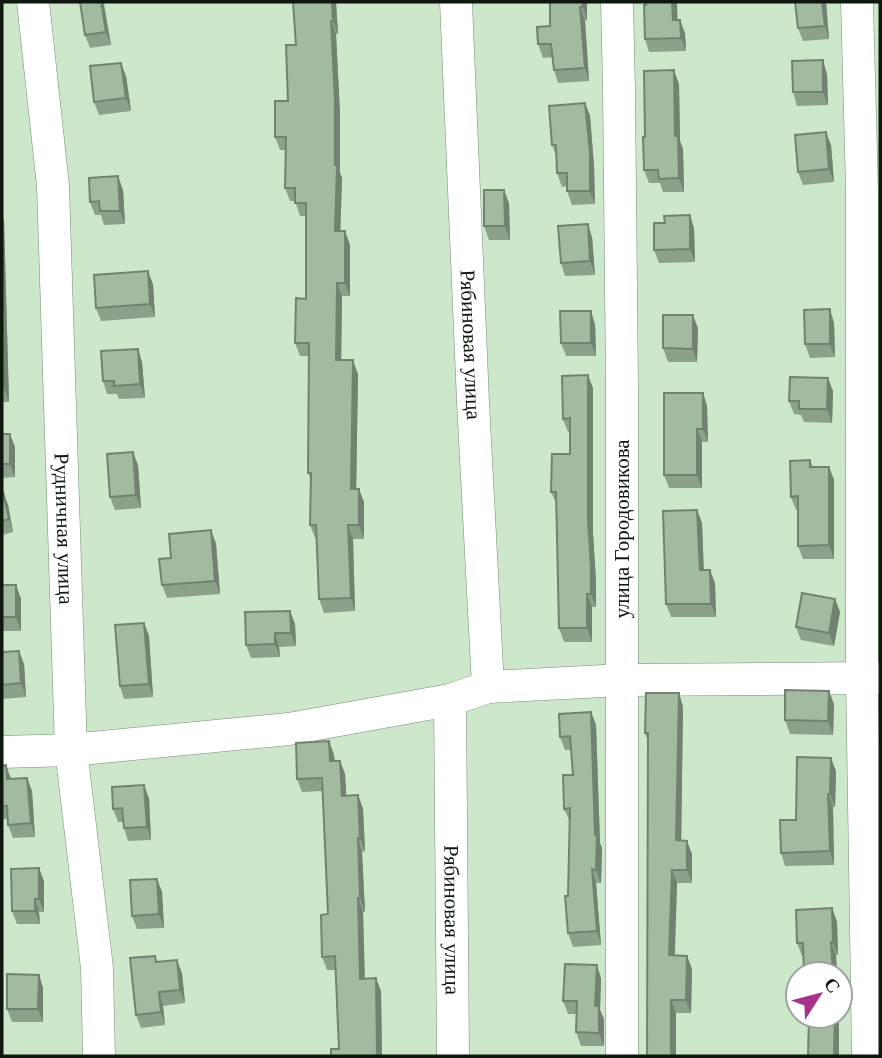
<svg xmlns="http://www.w3.org/2000/svg" width="882" height="1058" font-family="'Times New Roman',serif">
<rect width="100%" height="100%" fill="#cde7cb"/>
<g fill="none" stroke-linecap="round" stroke-linejoin="round">
<!-- minor casing -->
<g stroke="#748c73" stroke-width="33">
<g id="minor">
<path id="s1" d="M33,2L53,186L71,750L97,968L99,1056"/>
<path id="s2" d="M456,2L473,402L488,687"/>
<path d="M617,2L619,89L622,387V1056"/>
<path d="M857,2L862,189V678L868,1056"/>
<path id="s3" d="M450,700L453,1056"/>
<path d="M2,752L71,750L289,729L450,700L488,687L623,680L880,678"/>
</g>
</g>
<!-- minor -->
<use href="#minor" stroke="#fff" stroke-width="32"/>
</g>
<!-- wall -->
<g fill="#8ba18a">
<path d="M80,2H112L104,3L111,45L90,48L85,35Z"/>
<path d="M293,2H336L338,34H336L340,114V173L342,178L340,231H345L350,245V296H342L341,360L358,374L356,489L364,502V539H353L355,611L324,613L319,599L316,538H315L310,525L311,479L308,473L309,356H300L295,343L306,299V216H300L295,201H290L285,188L286,150H280L275,137L288,101L296,45Z"/>
<path d="M550,2H587V20H585L589,81L558,83L554,70L553,57L543,58L538,44L550,26Z"/>
<path d="M645,2H677V20L685,33L686,51L649,52L645,39Z"/>
<path d="M826,2L829,39L803,41L798,28Z"/>
<path d="M827,74L828,105L797,106L793,92Z"/>
<path d="M126,76L131,111L99,115L94,102Z"/>
<path d="M679,84L680,141L683,149L684,192H663L660,183H649L644,170L645,137Z"/>
<path d="M585,103L590,116L594,166L595,204L572,205L567,191V186L562,187L557,173V158L552,145Z"/>
<path d="M831,145L834,182L803,185L798,172Z"/>
<path d="M123,190L125,224L104,225L101,215H95L90,202Z"/>
<path d="M509,203L510,240H489L484,226Z"/>
<path d="M2,216L4,221L9,402H2Z"/>
<path d="M694,228L695,262L659,263L654,250Z"/>
<path d="M592,237L595,275L565,276L561,263Z"/>
<path d="M153,284L155,317L101,321L96,308Z"/>
<path d="M834,323L835,357L810,358L805,344Z"/>
<path d="M595,324L596,356H566L561,343Z"/>
<path d="M698,328L697,362H668L663,348Z"/>
<path d="M138,349L142,362L145,398L119,399L117,394H107L103,381Z"/>
<path d="M593,388V534L596,581V607H592V642H564L559,628L557,505L551,492L570,454V432H568L563,419Z"/>
<path d="M833,391L832,423L804,422L801,415L794,414L789,401Z"/>
<path d="M703,393L707,406L708,442H702V488H669L664,475Z"/>
<path d="M2,434L15,447V477L2,478Z"/>
<path d="M810,460L813,467H829L834,480V559H803L798,546V510H796L791,497Z"/>
<path d="M138,465L141,508L115,510L110,497Z"/>
<path d="M2,492H3L8,505L13,532L2,535Z"/>
<path d="M697,510L702,523L704,570L715,583L716,617H671L666,604Z"/>
<path d="M211,530L216,544L220,594L167,598L162,585L171,558Z"/>
<path d="M2,585H16L21,599V631H2Z"/>
<path d="M835,599L840,612L834,646L801,640L796,627Z"/>
<path d="M290,611L295,624L296,646L279,647L280,657L251,658L246,645Z"/>
<path d="M144,623L149,636L153,697L124,699L120,686Z"/>
<path d="M2,652L24,664L26,697L2,699Z"/>
<path d="M679,693L683,707L681,840L692,854V883H677L675,956H687L692,969L691,1013H676V1056H647L648,742L645,733Z"/>
<path d="M834,704L833,735L790,734L785,720Z"/>
<path d="M591,712L596,725L600,843L602,848L601,883H596L601,945L573,947L568,933L570,822L564,809L573,775L571,750H565L560,737Z"/>
<path d="M334,755L335,761H340L345,774L346,796L358,795L363,809L365,851L362,852L365,912H363L365,979L381,991L382,1056H331L339,1049L336,970H327L322,957L328,914L323,791L302,792L297,779Z"/>
<path d="M2,766L11,779L27,778L32,791L35,837L13,838L8,825V819H2Z"/>
<path d="M836,771L835,807H833L834,865L785,866L781,853L796,820Z"/>
<path d="M149,798L151,840L128,841L124,828L123,822H118L113,809Z"/>
<path d="M157,879L162,892L164,928L137,929L132,916Z"/>
<path d="M44,881V912H39L40,924H17L12,911Z"/>
<path d="M832,908L837,922L838,955H836L837,974H804L803,956H802L797,943Z"/>
<path d="M155,956L157,962L182,973L185,1003L163,1006L165,1025L141,1028L136,1015Z"/>
<path d="M39,975L43,988V1022H12L7,1009Z"/>
<path d="M601,978L600,1010L604,1019V1046H581L576,1032L577,1014H568L563,1001Z"/>
</g>
<!-- shaded-wall -->
<g fill="#718370">
<path d="M101,2H103L111,45L106,32Z"/>
<path d="M332,2H336L338,34L333,21Z"/>
<path d="M582,2H587V20L583,7Z"/>
<path d="M672,2H677L678,34L673,20Z"/>
<path d="M822,2H826L829,39L825,26Z"/>
<path d="M580,7L585,20L589,81L585,68Z"/>
<path d="M680,20L685,33L686,51L681,38Z"/>
<path d="M331,21L336,34L340,114V173L342,178L340,245L335,231V165Z"/>
<path d="M823,60L827,74L828,105L823,92Z"/>
<path d="M121,63L126,76L131,111L126,98Z"/>
<path d="M674,70L679,84L680,141L683,149L684,192L679,178L675,136Z"/>
<path d="M585,103L590,116L594,166L595,204L590,191Z"/>
<path d="M826,132L831,145L834,182L829,169Z"/>
<path d="M118,176L123,190L125,224L120,211Z"/>
<path d="M504,190L509,203L510,240L505,226Z"/>
<path d="M690,215L694,228L695,262L690,249Z"/>
<path d="M2,216L4,221L9,402L4,388L2,315Z"/>
<path d="M588,224L592,237L595,275L590,261Z"/>
<path d="M345,231L350,245V296L345,283Z"/>
<path d="M148,271L153,284L155,317L150,304Z"/>
<path d="M337,283L342,296L341,374L336,360Z"/>
<path d="M830,309L834,323L835,357L830,344Z"/>
<path d="M591,311L595,324L596,356L591,343Z"/>
<path d="M693,315L698,328L697,362L693,349Z"/>
<path d="M138,349L142,362L145,398L140,384Z"/>
<path d="M353,360L358,374L356,502L351,489Z"/>
<path d="M588,375L593,388V534L596,581V607L591,594L588,520Z"/>
<path d="M828,378L833,391L832,423L827,409Z"/>
<path d="M703,393L707,406L708,442L703,429Z"/>
<path d="M697,429L702,442V488L697,475Z"/>
<path d="M10,434L15,447V477L10,464Z"/>
<path d="M133,452L138,465L141,508L136,495Z"/>
<path d="M829,467L834,480V559L829,545Z"/>
<path d="M359,489L364,502V539L359,525Z"/>
<path d="M3,492L8,505L13,532L9,519Z"/>
<path d="M697,510L702,523L704,583L700,570Z"/>
<path d="M348,525L353,539L355,611L351,598Z"/>
<path d="M211,530L216,544L220,594L215,581Z"/>
<path d="M710,570L715,583L716,617L711,604Z"/>
<path d="M16,585L21,599V631L16,617Z"/>
<path d="M587,594L592,607V642L587,628Z"/>
<path d="M835,599L840,612L834,646L829,633Z"/>
<path d="M290,611L295,624L296,646L291,633Z"/>
<path d="M144,623L149,636L153,697L149,684Z"/>
<path d="M275,633L279,647L280,657L275,644Z"/>
<path d="M19,651L24,664L26,697L21,683Z"/>
<path d="M829,691L834,704L833,735L828,721Z"/>
<path d="M679,693L683,707L681,854L676,840Z"/>
<path d="M591,712L596,725L600,843L602,848L601,883L596,870Z"/>
<path d="M329,741L334,755L335,774L330,761Z"/>
<path d="M831,758L836,771L835,807L830,794Z"/>
<path d="M340,761L345,774L347,809L342,796Z"/>
<path d="M6,765L11,779H7Z"/>
<path d="M27,778L32,791L35,837L31,823Z"/>
<path d="M144,785L149,798L151,840L147,827Z"/>
<path d="M828,794L833,807L834,865L830,851Z"/>
<path d="M358,795L363,809L365,851L360,838Z"/>
<path d="M358,838L362,852L365,912L360,898Z"/>
<path d="M687,841L692,854V883L687,870Z"/>
<path d="M39,868L44,881V912L39,899Z"/>
<path d="M592,869L596,883L601,945L597,931Z"/>
<path d="M672,870L677,883L674,969L669,955Z"/>
<path d="M157,879L162,892L164,928L159,914Z"/>
<path d="M358,898L363,912L365,992L360,979Z"/>
<path d="M35,899L39,912L40,924L35,911Z"/>
<path d="M832,908L837,922L838,955L833,942Z"/>
<path d="M831,942L836,955L837,974H833Z"/>
<path d="M687,956L692,969L691,1013L686,1000Z"/>
<path d="M177,960L182,973L185,1003L180,990Z"/>
<path d="M597,965L601,978L600,1010L604,1019V1046L599,1033L595,1006Z"/>
<path d="M39,975L43,988V1022L38,1009Z"/>
<path d="M376,978L381,991L382,1056H377Z"/>
<path d="M159,992L163,1006L165,1025L161,1012Z"/>
<path d="M671,1000L676,1013V1056H671Z"/>
<path d="M835,1016H839V1056H834Z"/>
</g>
<!-- building -->
<g fill="#a2bba0" stroke="#718370" stroke-width="2">
<path d="M80,2H101L106,32L85,35Z"/>
<path d="M293,2H332L333,21H331L335,101V165H337L335,231H345V283H337L336,360H353L351,489H359V525H348L351,598L319,599L316,525H310L311,473H308L309,343H295L296,298L306,299V203H295V188H285L286,137H275V101H288L286,45H296Z"/>
<path d="M550,2H582L583,7H580L585,68L554,70L551,44H538L537,27L550,26Z"/>
<path d="M645,2H672L673,20H680L681,38L645,39L644,5H646Z"/>
<path d="M795,2H822L825,26L798,28Z"/>
<path d="M823,60V92H793L792,61Z"/>
<path d="M121,63L126,98L94,102L90,66Z"/>
<path d="M674,70L675,136H678L679,178L659,179L658,170H644L643,137H645L644,71Z"/>
<path d="M585,103L590,153V191H567V173H557L556,145H552L549,106Z"/>
<path d="M826,132L829,169L798,172L795,135Z"/>
<path d="M118,176L120,211H100L99,201L90,202L89,178Z"/>
<path d="M484,190H504L505,226H484Z"/>
<path d="M690,215V249L654,250V223H665L664,216Z"/>
<path d="M588,224L590,261L561,263L558,226Z"/>
<path d="M148,271L150,304L96,308L94,275Z"/>
<path d="M830,309V344H805L804,310Z"/>
<path d="M560,311H591V343H561Z"/>
<path d="M2,315L4,388H2Z"/>
<path d="M663,315H693V349L663,348Z"/>
<path d="M138,349L140,384L114,386V381H103L101,351Z"/>
<path d="M588,375V520L591,568V594H587V628H559L556,492H551L552,454H570V418L563,419L562,376Z"/>
<path d="M790,377L828,378L827,409H799V401H789Z"/>
<path d="M664,393H703V429H697V475H664Z"/>
<rect x="2" y="434" width="8" height="30"/>
<path d="M133,452L136,495L110,497L107,454Z"/>
<path d="M810,460V467H829V545L798,546V496L791,497L790,461Z"/>
<path d="M2,492H3L9,519L2,521Z"/>
<path d="M697,510L700,570H710L711,604H666L663,511Z"/>
<path d="M211,530L215,581L162,585L159,559L171,558L169,534Z"/>
<rect x="2" y="585" width="14" height="32"/>
<path d="M802,593L835,599L829,633L796,627Z"/>
<path d="M290,611L291,633H275V644L246,645L245,612Z"/>
<path d="M144,623L149,684L120,686L115,625Z"/>
<path d="M19,651L21,683L2,685V652Z"/>
<path d="M785,690L829,691L828,721L785,720Z"/>
<path d="M646,693H679L676,840L687,841V870H672L669,955L687,956L686,1000H671V1056H647L648,733H645Z"/>
<path d="M591,712L595,835H597L596,870L592,869L597,931L568,933L565,896H568L570,808L564,809L563,775H573L570,736L560,737L559,714Z"/>
<path d="M329,741L330,761H340L342,796L358,795L360,838H358L360,898H358L360,979L376,978L377,1056H331V1049H339L335,956L322,957L321,915L328,914L322,778L297,779L296,743Z"/>
<path d="M797,757L831,758L830,794H828L830,851L781,853L780,820H796Z"/>
<path d="M6,765L7,779L27,778L31,823L8,825L7,806H2V766Z"/>
<path d="M144,785L147,827L124,828L122,808L113,809L112,787Z"/>
<path d="M39,868V899H35V911H12L11,869Z"/>
<path d="M157,879L159,914L132,916L130,880Z"/>
<path d="M832,908L833,942H831L833,974H804L803,943H797L796,910Z"/>
<path d="M155,956L156,962L177,960L180,990L159,992L161,1012L136,1015L130,958Z"/>
<path d="M565,964L597,965L595,1006H599V1033L576,1032L577,1001H563Z"/>
<path d="M7,974L39,975L38,1009H7Z"/>
<path d="M809,1016H835L834,1056H808Z"/>
</g>
<g text-anchor="middle" stroke-width="6" stroke-linejoin="round" paint-order="stroke">
<!-- street labels -->
<g font-size="21" fill="#0f180f" stroke="#fff">
<text dy="7" stroke="none"><textPath href="#s2" startOffset="343">Рябиновая улица</textPath></text>
<text dy="7" stroke="none"><textPath href="#s1" startOffset="528">Рудничная улица</textPath></text>
<text transform="translate(622 529) rotate(-90)" y="7">улица Городовикова</text>
<text dy="7" stroke="none"><textPath href="#s3" startOffset="220">Рябиновая улица</textPath></text>
</g>
</g>
<!-- border -->
<rect width="882" height="1058" fill="none" stroke="#0f180f" stroke-width="7"/>
<!-- north arrow -->
<g transform="translate(819 995) rotate(54)"><circle r="33" fill="#ffffff" stroke="#9fa39f" stroke-width="2"/>
<path d="M0-5L12 26L0 18L-12 26Z" fill="#a83289"/>
<text y="-10" font-size="19" font-weight="bold" text-anchor="middle" fill="#0f180f">С</text>
</g>
</svg>
